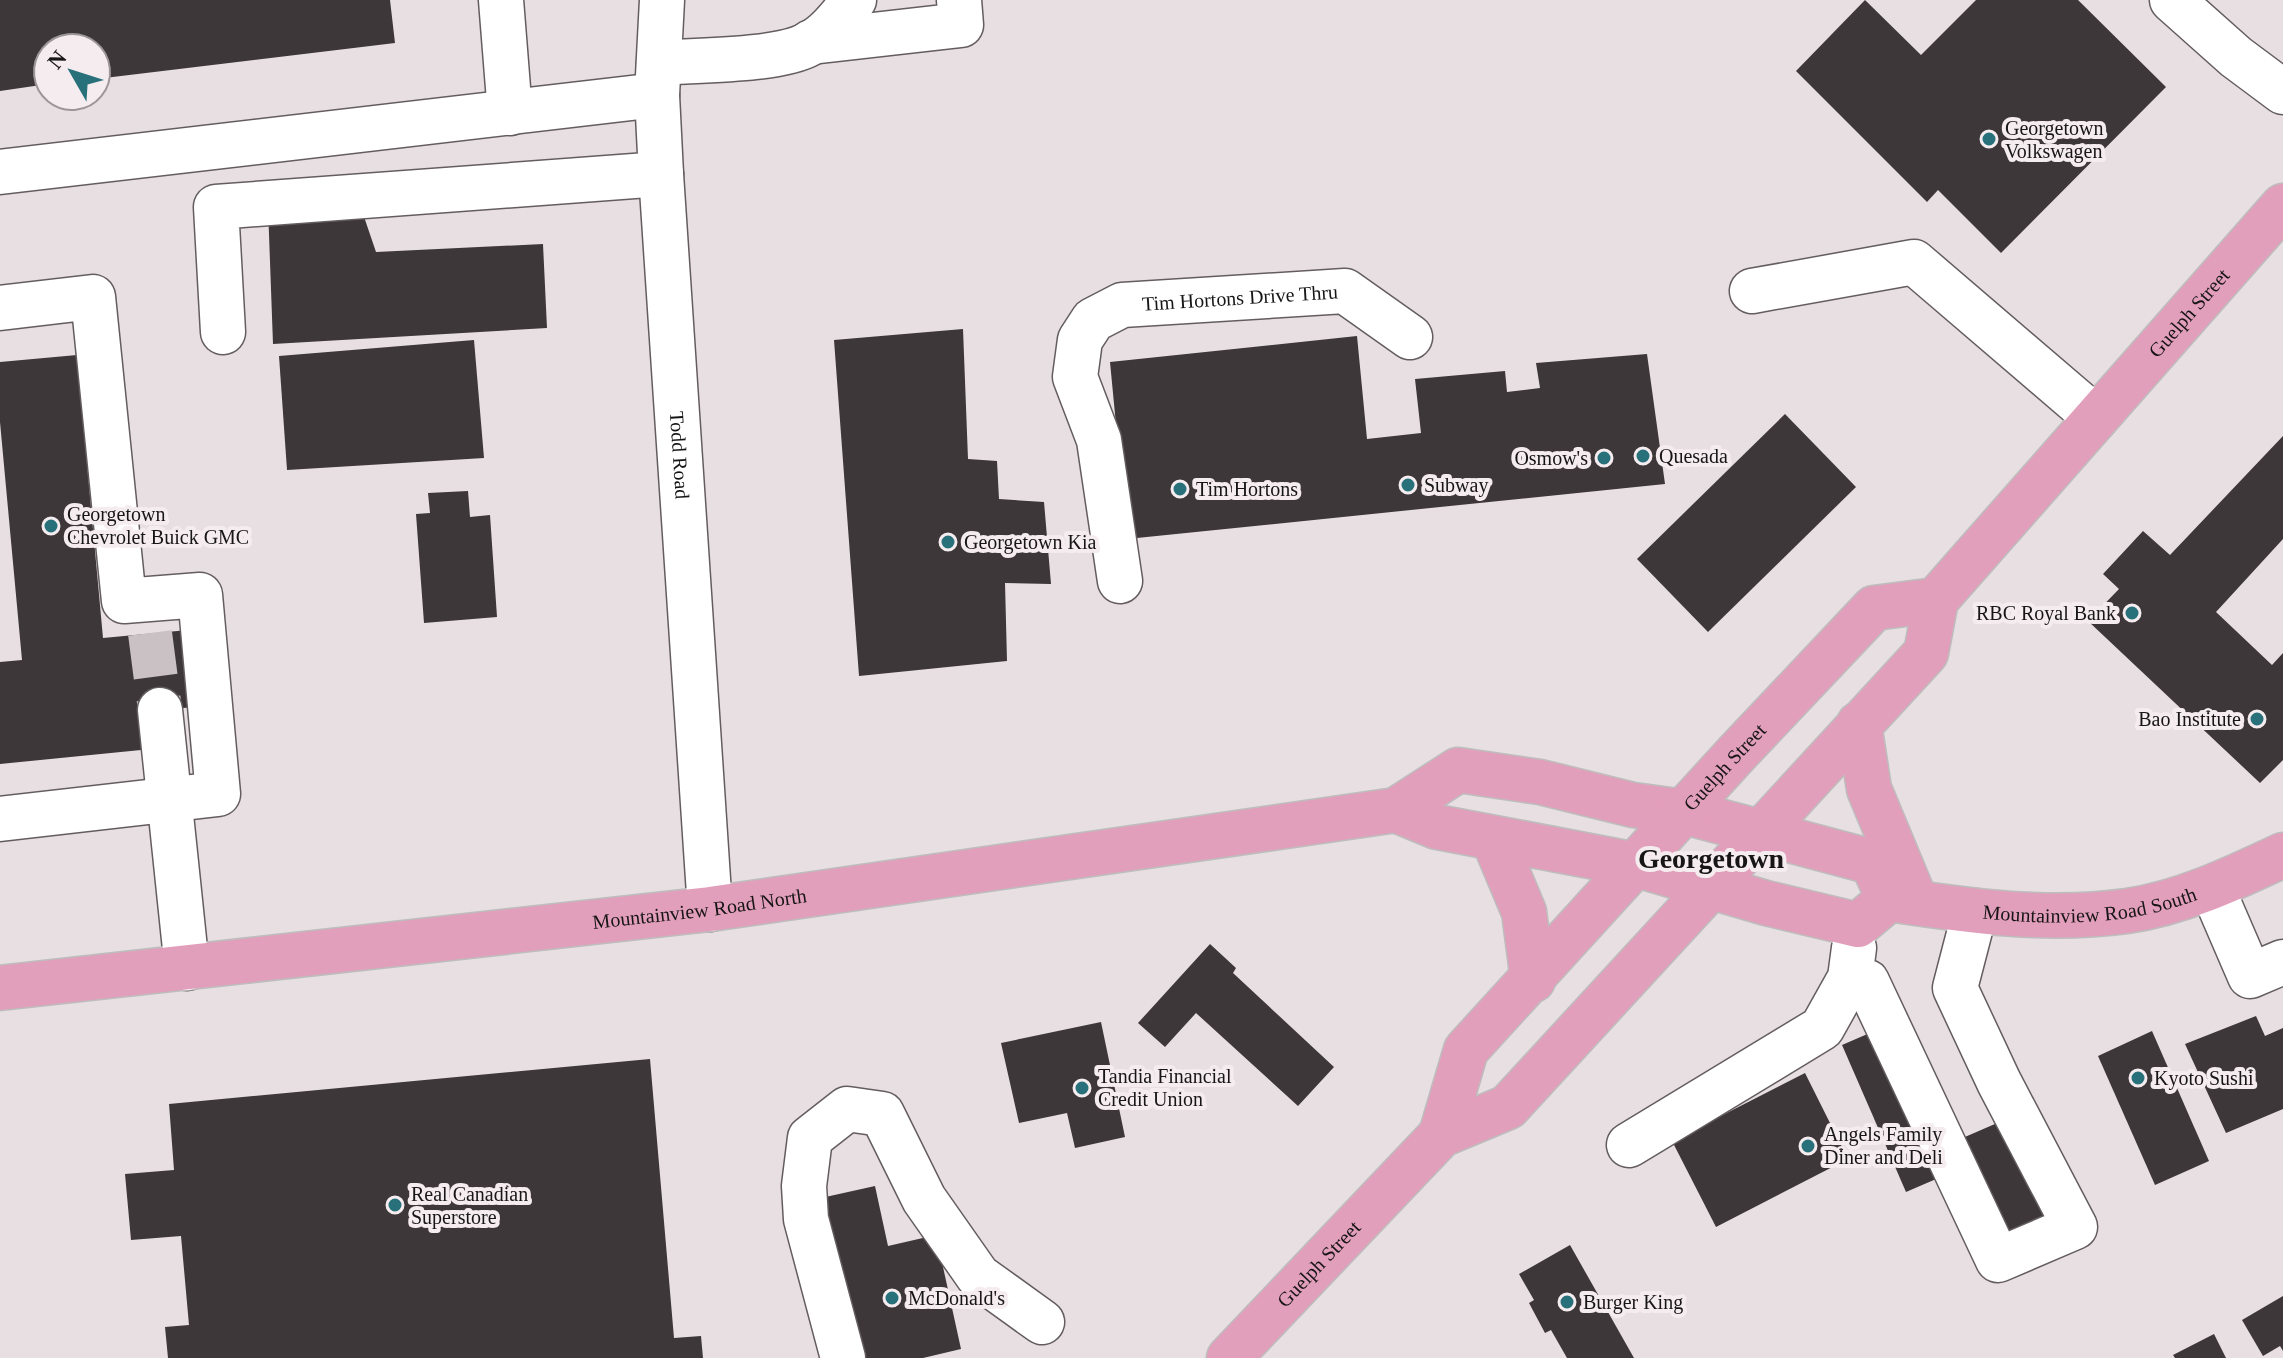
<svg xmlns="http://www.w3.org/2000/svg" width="2283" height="1358" font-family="'Times New Roman',serif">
<rect width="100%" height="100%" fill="#e8dfe2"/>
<!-- building -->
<g fill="#3d3739">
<path d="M0,0H390L395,43L96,79V48H48V84L0,91Z"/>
<path d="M1865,0L1921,55L1976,0H2078L2166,87L2001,253L1938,190L1927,202L1796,71Z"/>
<path d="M360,205L376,252L543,244L547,328L273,344L268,207Z"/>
<path d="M963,329L968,459L997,461L999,499L1044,502L1051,584L1005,583L1007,661L859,676L834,340Z"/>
<path d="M1357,336L1367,439L1421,433L1415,379L1505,371L1507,392L1540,388L1536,363L1647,354L1665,484L1127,539L1110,362Z"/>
<path d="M474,340L484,458L287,470L279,356Z"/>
<path d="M77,355L103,638L188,630L195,707L148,711L151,749L0,764V662L22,660L0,422V362Z"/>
<path d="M1785,414L1856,487L1708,632L1637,559Z"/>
<path d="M2283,436V539L2216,612L2272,665L2283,653V760L2260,783L2088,621L2119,589L2103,574L2143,531L2170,555Z"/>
<path d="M468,491L470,517L490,515L497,617L424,623L416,514L430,513L428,493Z"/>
<path d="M1210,944L1236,968L1233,973L1334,1067L1298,1106L1196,1013L1165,1047L1138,1023Z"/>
<path d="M2256,1016L2265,1036L2283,1028V1109L2226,1133L2185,1044Z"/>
<path d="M1101,1022L1125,1137L1075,1148L1067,1113L1019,1123L1001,1043Z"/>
<path d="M1886,1026L1950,1173L1906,1192L1842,1045Z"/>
<path d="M2152,1031L2209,1161L2155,1185L2098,1056Z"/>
<path d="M650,1059L674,1338L701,1336L703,1358H168L165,1327L189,1325L181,1236L131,1240L125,1174L174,1170L169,1104Z"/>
<path d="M1805,1073L1848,1159L1716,1227L1672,1141Z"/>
<path d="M2011,1117L2056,1218L2004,1241L1958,1140Z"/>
<path d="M875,1186L888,1246L936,1235L961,1349L923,1358H847L812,1200Z"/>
<path d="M1570,1245L1634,1358H1567L1551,1330L1545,1333L1529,1303L1534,1300L1519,1274Z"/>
<path d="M2283,1296V1351L2280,1346L2263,1356L2242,1320Z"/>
<path d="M2214,1334L2226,1358H2175L2173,1355Z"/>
</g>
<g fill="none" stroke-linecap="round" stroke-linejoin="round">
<!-- minor-tunnel -->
<path stroke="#c9c1c3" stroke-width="44" stroke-dasharray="44 22" stroke-linecap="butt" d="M150,633L160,710"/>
<!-- minor casing -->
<g stroke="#645d5f" stroke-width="47">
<g id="minor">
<path d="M501,0L510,113"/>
<path id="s1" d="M662,0L657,95L661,174L710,909"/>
<path d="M2172,0L2236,57L2283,92"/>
<path d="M811,42L961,25L959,0"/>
<path d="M659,63C696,60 779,61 809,44C828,34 841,16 854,0"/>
<path d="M0,172L657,95"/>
<path d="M1752,291L1914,262L2096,418"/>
<path d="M0,308L93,297L124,601L200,595L218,794L0,819"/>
<path d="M223,332L216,207L661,174"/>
<path id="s2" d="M1120,581L1099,440L1075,377L1080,340L1093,320L1122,305L1345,291L1410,337"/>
<path d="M160,710L187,968"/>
<path d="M2212,888L2250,976L2283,962"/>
<path d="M1850,978L1867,982L1998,1260L2075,1227L1999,1082L1955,988L1975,911"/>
<path d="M1629,1145L1822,1028L1850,978L1854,948"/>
<path d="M843,1358L806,1219L804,1186L810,1138L847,1109L882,1114L924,1199L978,1276L1042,1322"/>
</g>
</g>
<!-- major casing -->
<g stroke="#bebdbd" stroke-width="47">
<g id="major">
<path d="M1859,724L1869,789L1911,890"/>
<path id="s3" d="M1396,810L1437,827L1637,865L1766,903L1858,925L1889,899C1968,911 2047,922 2127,911C2182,903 2234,878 2283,855"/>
<path d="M1493,838L1524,912L1533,980"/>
<path id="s4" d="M0,988L710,909L1396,810L1458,770L1540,782L1633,805L1685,812L1872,862L1889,899"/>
<path id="s5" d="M1441,1135L1466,1050L1737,753L1874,608L1936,600"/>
<path id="s6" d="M1229,1358L1441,1135L1508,1107L1926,653L1936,600L2283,206"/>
</g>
</g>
<!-- minor -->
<use href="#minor" stroke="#fff" stroke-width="44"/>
<!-- major -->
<use href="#major" stroke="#e29fbb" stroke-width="44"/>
</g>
<!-- markers -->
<g fill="#28717a" stroke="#f5ecef" stroke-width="3">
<circle cx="1989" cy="139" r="8"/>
<circle cx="1643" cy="456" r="8"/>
<circle cx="1604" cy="458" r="8"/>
<circle cx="1408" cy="485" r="8"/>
<circle cx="1180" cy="489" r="8"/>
<circle cx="51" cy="526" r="8"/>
<circle cx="948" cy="542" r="8"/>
<circle cx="2132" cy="613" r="8"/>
<circle cx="2257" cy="719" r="8"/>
<circle cx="2138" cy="1078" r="8"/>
<circle cx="1082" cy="1088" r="8"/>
<circle cx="1808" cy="1146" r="8"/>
<circle cx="395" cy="1205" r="8"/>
<circle cx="892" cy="1298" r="8"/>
<circle cx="1567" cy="1302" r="8"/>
</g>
<g text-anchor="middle" stroke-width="8" stroke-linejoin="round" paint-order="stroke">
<!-- poi labels -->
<g font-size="20" fill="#171515" stroke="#f5ecef" text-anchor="start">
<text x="2005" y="135">Georgetown<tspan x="2005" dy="23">Volkswagen</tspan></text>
<text x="1659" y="463">Quesada</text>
<text x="1588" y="465" text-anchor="end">Osmow's</text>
<text x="1424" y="492">Subway</text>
<text x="1196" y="496">Tim Hortons</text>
<text x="67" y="521">Georgetown<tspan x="67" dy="23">Chevrolet Buick GMC</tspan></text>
<text x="964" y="549">Georgetown Kia</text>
<text x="2116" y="620" text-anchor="end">RBC Royal Bank</text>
<text x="2241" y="726" text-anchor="end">Bao Institute</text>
<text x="1098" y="1083">Tandia Financial<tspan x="1098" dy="23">Credit Union</tspan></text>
<text x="2154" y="1085">Kyoto Sushi</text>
<text x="1824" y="1141">Angels Family<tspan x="1824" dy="23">Diner and Deli</tspan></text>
<text x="411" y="1201">Real Canadian<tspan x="411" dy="23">Superstore</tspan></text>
<text x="908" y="1305">McDonald's</text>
<text x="1583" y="1309">Burger King</text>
</g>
<!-- street labels -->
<g font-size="20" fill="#171515" stroke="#f5ecef">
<text dy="7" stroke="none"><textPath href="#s2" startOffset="422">Tim Hortons Drive Thru</textPath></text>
<text dy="7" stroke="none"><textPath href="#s6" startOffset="1434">Guelph Street</textPath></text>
<text dy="7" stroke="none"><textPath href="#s1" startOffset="456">Todd Road</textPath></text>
<text dy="7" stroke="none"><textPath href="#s5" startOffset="472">Guelph Street</textPath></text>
<text dy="7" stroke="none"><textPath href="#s3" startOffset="720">Mountainview Road South</textPath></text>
<text dy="7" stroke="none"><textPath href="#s4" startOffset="704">Mountainview Road North</textPath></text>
<text dy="7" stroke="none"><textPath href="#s6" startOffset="130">Guelph Street</textPath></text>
</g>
<!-- district labels -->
<g font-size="28" font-weight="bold" fill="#171515" stroke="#f5ecef">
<text x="1711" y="868">Georgetown</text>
</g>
</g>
<!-- north arrow -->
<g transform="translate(72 72) rotate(309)"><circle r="38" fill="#f5ecef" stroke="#9c9698" stroke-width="2"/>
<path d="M0-6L14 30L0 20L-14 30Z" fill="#28717a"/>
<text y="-12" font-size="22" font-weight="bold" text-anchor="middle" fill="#171515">N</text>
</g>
</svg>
